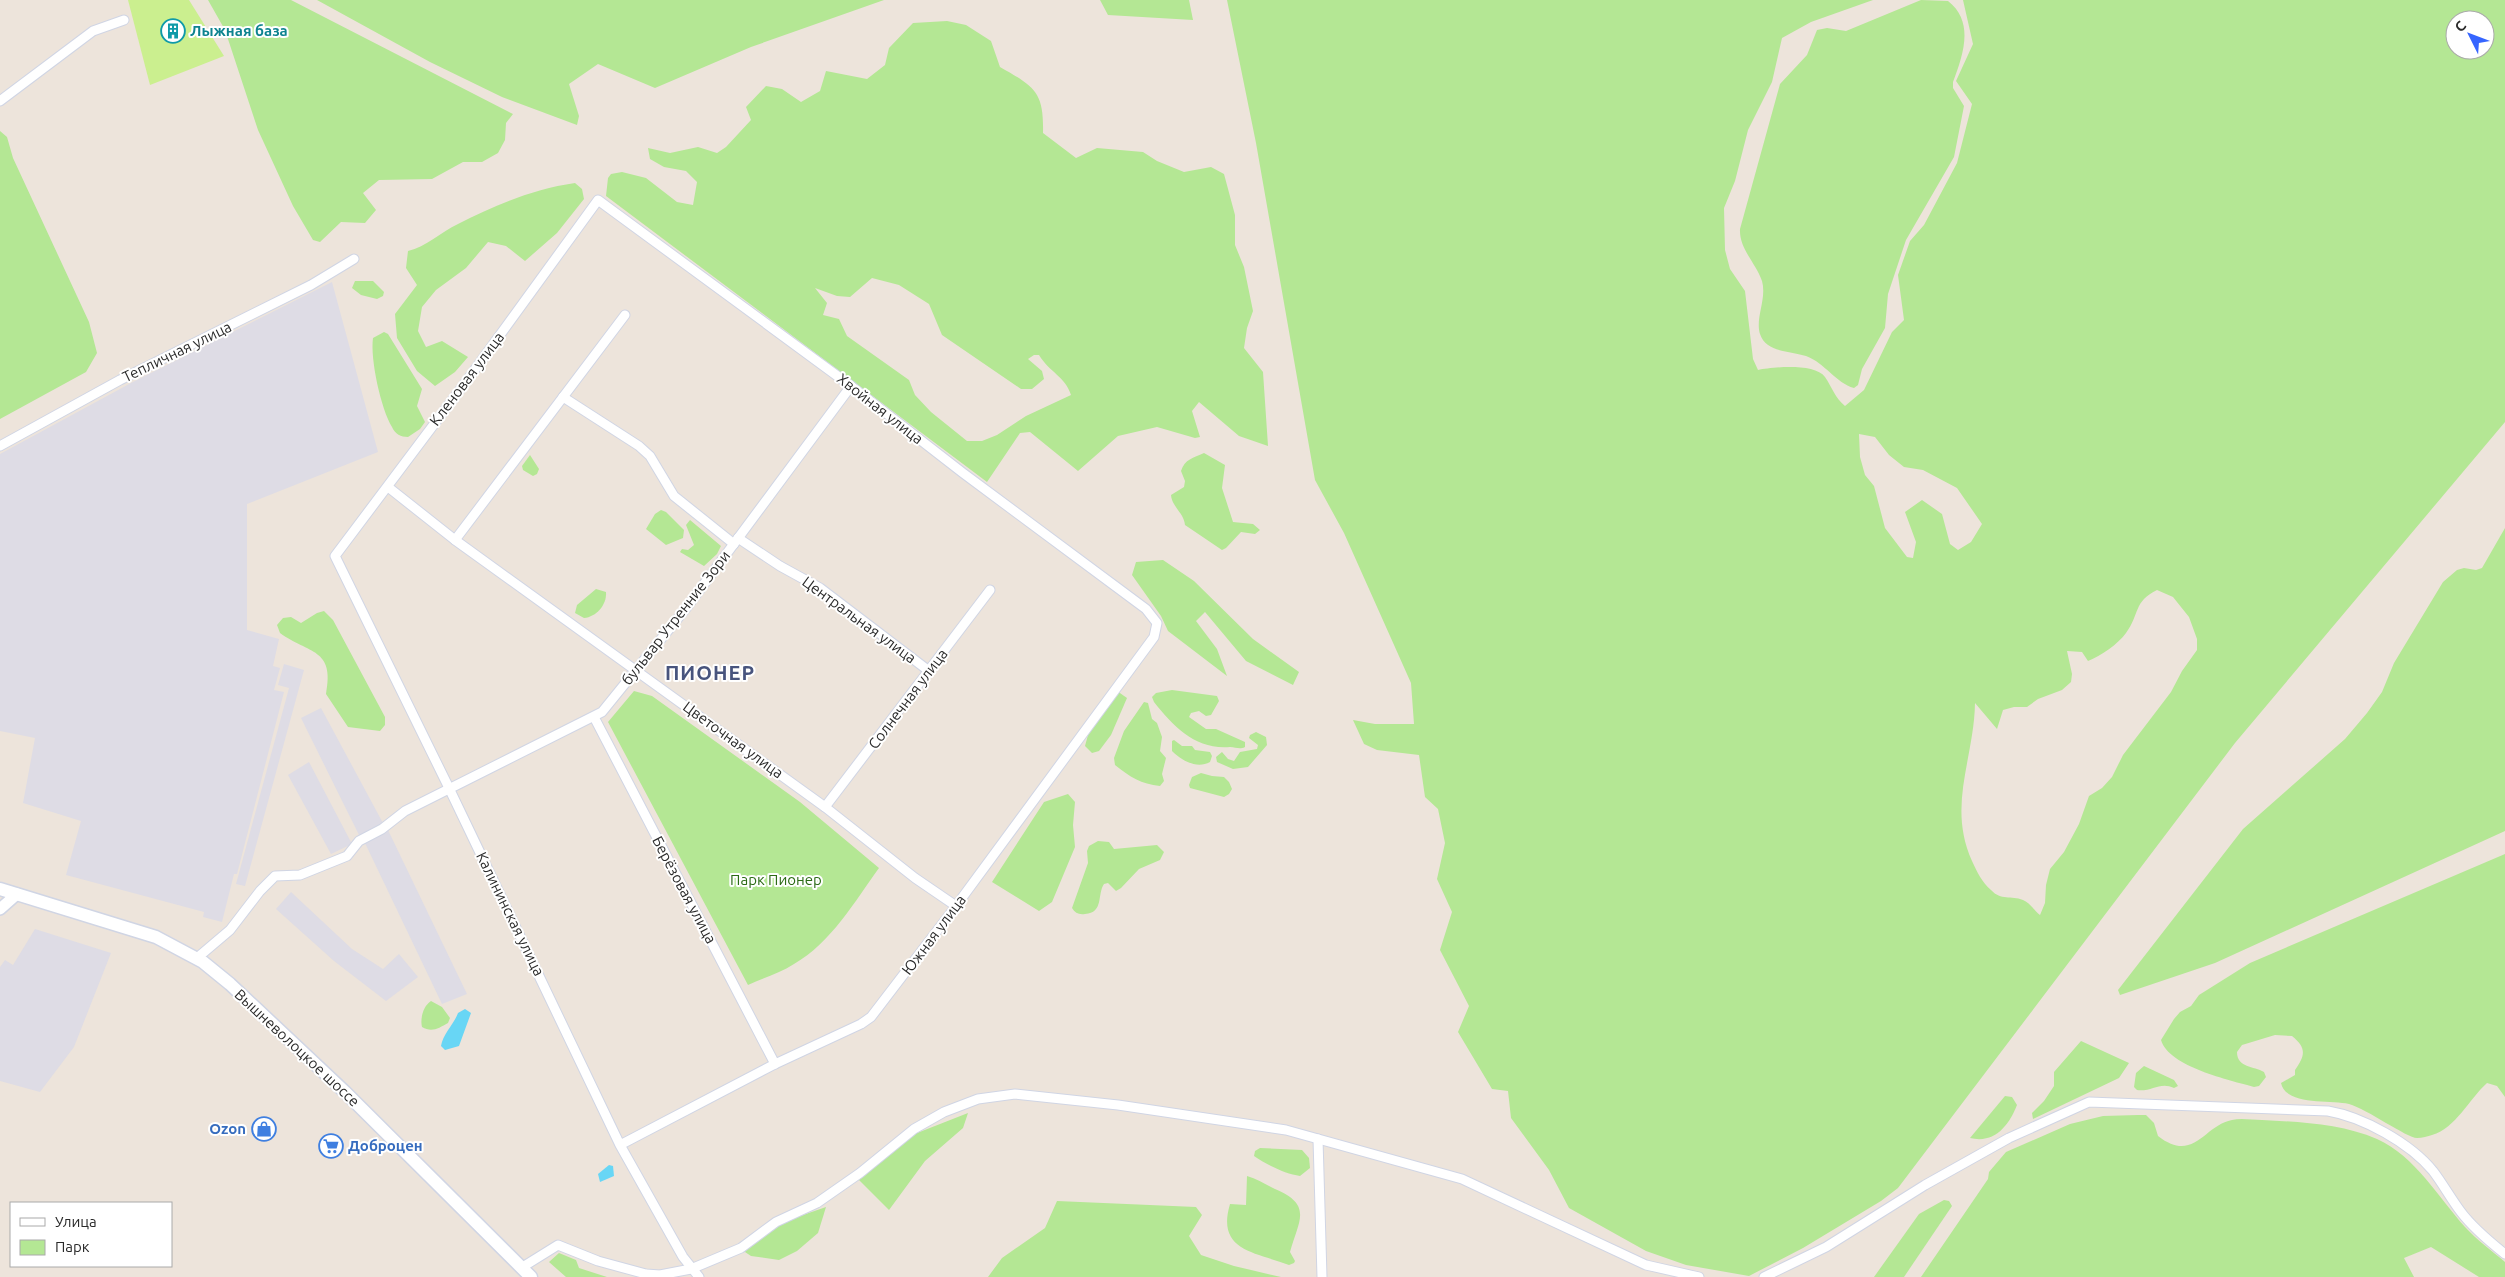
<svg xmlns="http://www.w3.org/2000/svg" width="2505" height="1277" font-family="Ubuntu,sans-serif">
<rect width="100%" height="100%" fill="#ede4db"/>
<!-- industrial -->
<g fill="#dedce5">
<path d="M332,282L378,452L247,504V630L279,639L273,666L280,668L274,690L284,692L237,874H234L222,922L203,917L204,912L66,875L81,821L23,803L35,738L0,731V454L131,383Z"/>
<path d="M284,664L304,670L245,886L236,884L289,688L278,685Z"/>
<path d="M321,708L384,825L360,837L301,718Z"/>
<path d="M309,762L352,844L331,854L288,775Z"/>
<path d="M388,830L467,994L442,1004L364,841Z"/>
<path d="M291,892L352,949L383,969L399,954L418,977L386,1001L334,961L276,909Z"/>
<path d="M35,929L111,953L74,1047L40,1092L0,1081V967L5,960L13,965Z"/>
</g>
<!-- green -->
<g fill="#b4e794" fill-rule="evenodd">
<path d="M208,0H291L513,114L506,123L505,140L498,153L482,162H463L432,179L379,180L363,193L376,210L365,223L341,222L320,242L313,240L293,206L258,130L225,30Z"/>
<path d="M317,0H884L751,47L655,88L598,64L569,84L579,116L577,125L502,97L430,62Z"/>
<path d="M1100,0H1189L1193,20L1108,15Z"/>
<path d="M1227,0H1873L1811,22L1782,38L1772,82L1748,130L1735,181L1724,208L1725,250L1730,269L1745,291L1753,359L1758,370C1773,367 1815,363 1825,377C1832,387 1835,398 1845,406L1864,390L1892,332L1904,320L1898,275L1910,241L1924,225L1957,163L1972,104L1956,81L1973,44L1963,0H2505V422L2235,743L1898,1188L1881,1201L1803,1248L1749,1276L1686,1265L1646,1251L1569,1208L1549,1170L1511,1118L1508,1091L1492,1089L1458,1032L1469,1006L1440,950L1452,912L1437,879L1445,843L1438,809L1425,797L1419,755L1377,750L1364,744L1353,720L1375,724H1414L1411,683L1344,533L1315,480L1256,143ZM2455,20H2485V50H2455ZM1859,434L1875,437L1889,455L1904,467L1923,470L1957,488L1982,524L1971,542L1958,550L1950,544L1942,514L1922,500L1905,512L1916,542L1913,558L1907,557L1885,528L1874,486L1865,475L1860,457ZM2157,590L2173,597L2189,617L2197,639V650L2182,671L2171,692L2123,755L2112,777L2102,788L2089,796L2079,824L2064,852L2050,869L2046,885L2045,903L2040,915C2035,911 2029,902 2023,900C2011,895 2001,901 1991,890C1982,882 1977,872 1972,861C1947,805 1974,760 1975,703L1997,729L2003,710L2014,707H2027L2038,699L2062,690L2071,682L2072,674L2067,651L2082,652L2088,661C2101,656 2118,644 2126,633C2140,614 2133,602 2157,590Z"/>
<path d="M1921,0L1948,1C1975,22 1963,55 1953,82V88L1964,106L1954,157L1906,240L1888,294L1885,328L1862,369L1858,385L1854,388C1836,383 1825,363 1806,356C1792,351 1766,353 1760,334C1755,318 1767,299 1762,281C1756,263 1739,249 1740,229L1780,84L1807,55L1817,30L1827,28L1846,31Z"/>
<path d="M947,21L966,25L991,41L1000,67C1035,87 1044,92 1043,133L1076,158L1097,148L1143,152L1157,161L1184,172L1211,167L1224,174L1235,215V245L1244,267L1253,311L1247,328L1244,348L1263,372L1268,446L1239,436L1199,402L1192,411L1200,437L1195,438L1157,427L1118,436L1078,471L1030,432L1020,433L987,482L606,196L608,178L611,174L622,172L646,178L677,202L693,205L697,182L686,171L664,167L650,159L648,148L670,153L698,147L717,153L726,147L751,120L746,107L766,86L782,89L801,102L820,91L826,71L867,79L885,65L889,48L913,23ZM872,278L899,285L929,304L942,335L1021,389H1032L1044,379L1042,371L1028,359L1034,355H1039C1050,373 1065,376 1071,395L1026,416L997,435L982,441H967L931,412L915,395L909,380L847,336L839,319L823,315L827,303L815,288L837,296L850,297Z"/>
<path d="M0,131L7,137L13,158L89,322L97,353L86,372L0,419Z"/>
<path d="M575,183L582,189L584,199L557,233L525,261L506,246L488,242L466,268L436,290L422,307L418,331L426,347L442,341L468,357L455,372L435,386L417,371L397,338L395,314L417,285L406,268L408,251C426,247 441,232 458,224C496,205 533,189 575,183Z"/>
<path d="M355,281H373L384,292L383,296L377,299L361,295L352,288Z"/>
<path d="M384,332L388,334L422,389L417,406L425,422L420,429L408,437C401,437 395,434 392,427C381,409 370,359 373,338Z"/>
<path d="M1204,453L1225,465L1222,488L1233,522L1253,524L1260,530L1255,534L1241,532L1226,548L1222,550L1185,525C1184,513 1172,507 1171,495L1184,487L1185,481L1181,471C1185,459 1193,458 1204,453Z"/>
<path d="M530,455L539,469L537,474L533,476L523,470L522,466Z"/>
<path d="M661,510L666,512L684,530L683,538L666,545L646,529L655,514Z"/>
<path d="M690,520L721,546L717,554L704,566L680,552L682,549L688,550L694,545L686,525Z"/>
<path d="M2505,528V831L2215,963L2120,995L2118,990L2243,829L2345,739L2367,713L2382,692L2394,663L2443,582L2457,570L2464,568L2476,570L2482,568Z"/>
<path d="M1163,560L1194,581L1253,639L1299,672L1293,685L1246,661L1205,612L1196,621L1217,649L1227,676L1168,631L1161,616L1132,575L1136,562Z"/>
<path d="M596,589L606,592C607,605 596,617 584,618L575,613L577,605Z"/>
<path d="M324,611L333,620L385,717V725L380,731L348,727L326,694C335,648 309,654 280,633L277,625L283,618L291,617L301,623L317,613Z"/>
<path d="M1172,690L1217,696L1219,701L1211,715L1206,716L1199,711L1191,713L1189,717L1206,729H1216L1245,742V747C1239,750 1236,747 1230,747C1196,750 1174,727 1154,702L1152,697L1156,693Z"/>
<path d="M634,691L652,696L800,802L879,868C855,901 831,943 794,964C780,973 763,978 748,985L608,722Z"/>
<path d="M1117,691L1127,698L1111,735L1099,751L1092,753L1085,746L1088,735Z"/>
<path d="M1144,702L1148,703L1152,719L1157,723L1162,737L1160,751L1166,758L1162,774L1164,781L1160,786C1141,784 1130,777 1115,765L1114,758L1124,731Z"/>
<path d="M1256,732L1266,737L1267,745L1248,767L1233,769L1217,762L1216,757L1222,752L1228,759L1234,761L1240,752L1257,749L1258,745L1249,738L1250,735Z"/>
<path d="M1174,740L1182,746H1192L1195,750L1210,752L1212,756L1210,762C1197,769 1182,761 1172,751V741Z"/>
<path d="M1201,773L1212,776L1224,777L1229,782L1232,789L1229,794L1224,797L1190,788L1189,785L1192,777Z"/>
<path d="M1068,794L1075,802L1073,825L1075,847L1052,902L1039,911L992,882L1044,802Z"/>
<path d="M1098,841L1109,842L1114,849L1157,845L1164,852L1160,860L1139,869L1121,888L1116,891L1108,883L1104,884C1097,894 1104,913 1085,914C1079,915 1075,913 1072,908L1088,863L1087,851L1089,846Z"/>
<path d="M2505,854V1097L2497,1086L2487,1083C2469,1099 2456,1128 2432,1135C2428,1136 2422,1138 2417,1138C2407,1138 2367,1109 2349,1104C2330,1100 2286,1106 2281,1083L2295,1075V1070C2305,1056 2307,1048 2292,1036L2275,1035L2242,1045L2237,1052C2237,1068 2254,1066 2264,1072L2266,1077L2259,1086L2254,1087C2230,1080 2169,1067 2161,1040L2174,1019L2180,1012L2191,1006L2199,995L2250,963Z"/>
<path d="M431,1001L442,1007L450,1018L448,1023C439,1028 432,1033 422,1027C420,1019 423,1006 431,1001Z"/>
<path d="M2081,1041L2129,1063L2119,1078L2033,1119L2032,1113L2044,1101L2054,1086V1072Z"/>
<path d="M2144,1066L2174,1080L2178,1086L2174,1088C2160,1081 2152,1092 2137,1090L2134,1087L2136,1073Z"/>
<path d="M2005,1096L2012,1097L2017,1105C2009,1125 1995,1144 1970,1138Z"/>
<path d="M968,1113L963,1128L925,1161L889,1210L859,1180L912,1135Z"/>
<path d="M2138,1115H2146L2154,1123L2158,1136C2194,1164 2204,1125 2232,1120C2241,1118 2252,1120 2262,1120C2300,1122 2342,1124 2377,1139C2415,1156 2439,1198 2465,1227C2477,1240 2492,1251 2505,1262V1277H2479L2431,1247L2404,1258L2414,1277H1921L1988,1179L1989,1172L2006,1152L2070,1124L2103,1116Z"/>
<path d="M1260,1148L1302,1150L1309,1158L1310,1168L1300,1176C1285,1174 1267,1165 1254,1156L1255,1151Z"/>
<path d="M1247,1176C1257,1179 1265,1184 1275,1189C1313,1205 1299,1220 1290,1252L1295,1261L1294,1263L1289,1265C1255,1252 1216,1251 1230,1204L1246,1205Z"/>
<path d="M1944,1200L1949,1201L1952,1206L1904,1277H1874L1919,1214Z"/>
<path d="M1057,1201L1196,1207L1202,1215L1189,1236L1201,1255L1234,1266L1281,1277H988L1002,1258L1045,1228Z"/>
<path d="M826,1207L818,1233L797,1251L779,1260L751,1256L742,1250L777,1224Z"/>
<path d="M559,1253L576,1260L579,1268L607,1277H566L549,1262Z"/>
</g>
<!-- pitch -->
<path fill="#cbef8f" d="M128,0H189L224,56L150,85Z"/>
<!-- water -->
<g fill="#68d6f5">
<path d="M465,1009L471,1013L459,1046L445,1050L441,1046C443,1034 454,1024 458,1013Z"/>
<path d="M609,1165L613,1166L614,1176L600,1182L598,1174Z"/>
</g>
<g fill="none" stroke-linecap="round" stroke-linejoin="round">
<!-- minor casing -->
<g stroke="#d0d5e4" stroke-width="11">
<g id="minor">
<path d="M0,101L93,31L124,20"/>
<path d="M563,397L639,446L650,456L674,496L734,544"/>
<path d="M0,446L120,380L311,285L354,259"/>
<path d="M388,487L455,540L825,807L915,878L956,906"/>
<path d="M738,538L780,566L820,588L929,671"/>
<path d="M455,540L625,315"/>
<path d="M594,717L775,1064"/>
<path d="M825,807L990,590"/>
<path d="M197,958L230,930L260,891L275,876L300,875L347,856L359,841L382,829L405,811L602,712L687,607L851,386"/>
<path d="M1318,1139L1322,1277"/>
<path d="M620,1145L775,1064L861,1024L871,1017L956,906L1154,637L1157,623L1146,609L963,473L851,386L598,200L468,379L335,556L449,788L620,1145L683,1257L699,1277"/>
<path d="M521,1268L558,1245L598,1261L646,1274L660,1275L691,1269L741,1248L776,1222L817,1203L860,1173L914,1129L944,1112L978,1099L1015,1094L1118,1105L1286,1130L1462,1179L1646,1265L1699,1277"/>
<path d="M1764,1277L1826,1247L1925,1185L2009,1138L2089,1102L2328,1111C2363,1117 2410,1143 2433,1171C2443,1184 2451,1199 2461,1212C2473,1228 2490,1242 2505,1254"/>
</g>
</g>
<!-- tertiary casing -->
<g stroke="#d0d5e4" stroke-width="14">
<path id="tertiary" d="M0,909L17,894"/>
</g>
<!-- secondary casing -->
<g stroke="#d0d5e4" stroke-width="15">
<path id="secondary" d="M0,889L156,937L203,962L230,984L345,1092L531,1277"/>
</g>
<!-- minor -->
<use href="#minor" stroke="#fff" stroke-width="9"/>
<!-- tertiary -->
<use href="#tertiary" stroke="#fff" stroke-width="11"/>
<!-- secondary -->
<use href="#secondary" stroke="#fff" stroke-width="12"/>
</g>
<!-- icons -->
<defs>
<g id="building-ring" transform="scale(1.25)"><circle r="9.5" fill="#fff" stroke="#0f9aa8" stroke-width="1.5"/><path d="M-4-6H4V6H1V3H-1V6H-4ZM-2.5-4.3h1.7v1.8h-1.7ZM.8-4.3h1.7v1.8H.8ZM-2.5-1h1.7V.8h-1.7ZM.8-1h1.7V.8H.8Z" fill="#0f9aa8"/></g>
<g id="shop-ring" transform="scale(1.25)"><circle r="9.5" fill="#fff" stroke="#3f7fe0" stroke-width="1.5"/><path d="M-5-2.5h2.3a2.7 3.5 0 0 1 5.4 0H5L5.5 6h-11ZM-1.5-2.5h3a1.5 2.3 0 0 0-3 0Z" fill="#3f7fe0"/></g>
<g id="supermarket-ring" transform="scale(1.25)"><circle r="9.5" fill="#fff" stroke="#3f7fe0" stroke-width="1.5"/><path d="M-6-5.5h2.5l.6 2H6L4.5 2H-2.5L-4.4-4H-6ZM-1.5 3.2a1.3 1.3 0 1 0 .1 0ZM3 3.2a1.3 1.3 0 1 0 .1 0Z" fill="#3f7fe0"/></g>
</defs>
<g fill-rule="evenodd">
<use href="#building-ring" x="173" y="31"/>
<use href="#shop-ring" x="264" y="1129"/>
<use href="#supermarket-ring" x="331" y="1146"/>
</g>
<g text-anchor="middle" stroke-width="4" stroke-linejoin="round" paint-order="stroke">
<!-- culture labels -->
<g font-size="15" font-weight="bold" fill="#0d838f" stroke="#fff" text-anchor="start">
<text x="190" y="36">Лыжная база</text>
</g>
<!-- street labels -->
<g font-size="15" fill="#2a2a2a" stroke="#fff">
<text transform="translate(177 352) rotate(-26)" y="5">Тепличная улица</text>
<text transform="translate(467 379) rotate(-53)" y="5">Кленовая улица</text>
<text transform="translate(880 409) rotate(38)" y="5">Хвойная улица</text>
<text transform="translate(676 618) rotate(-52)" y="5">бульвар Утренние Зори</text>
<text transform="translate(859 620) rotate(36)" y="5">Центральная улица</text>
<text transform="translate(908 699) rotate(-53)" y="5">Солнечная улица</text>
<text transform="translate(733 740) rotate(36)" y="5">Цветочная улица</text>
<text transform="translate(684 890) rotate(62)" y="5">Берёзовая улица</text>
<text transform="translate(510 914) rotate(64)" y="5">Калининская улица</text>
<text transform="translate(934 935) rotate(-53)" y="5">Южная улица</text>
<text transform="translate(297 1048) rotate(43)" y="5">Вышневолоцкое шоссе</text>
</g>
<!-- park labels -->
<g font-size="15" fill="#2c6b16" stroke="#fff">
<text x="776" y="885">Парк Пионер</text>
</g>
<!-- shop labels -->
<g font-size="15" font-weight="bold" fill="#366cbe" stroke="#fff" text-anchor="end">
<text x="246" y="1134">Ozon</text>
<text x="348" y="1151" text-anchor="start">Доброцен</text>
</g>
<!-- district labels -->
<g font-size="20" font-weight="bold" letter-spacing="1" fill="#48547d" stroke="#fff">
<text x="710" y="680">ПИОНЕР</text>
</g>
</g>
<!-- legend -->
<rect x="10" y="1202" width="162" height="65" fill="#ffffff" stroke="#aaaaaa"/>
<rect x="20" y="1218" width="25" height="8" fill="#ffffff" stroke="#aaaaaa"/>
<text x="55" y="1227" font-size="15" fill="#2a2a2a">Улица</text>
<rect x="20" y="1240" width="25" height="15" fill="#b4e794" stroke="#aaaaaa"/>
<text x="55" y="1252" font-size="15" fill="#2a2a2a">Парк</text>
<!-- north arrow -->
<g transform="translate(2470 35) rotate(312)"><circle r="24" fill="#ffffff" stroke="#aaaaaa"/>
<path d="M0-4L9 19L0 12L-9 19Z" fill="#3665ff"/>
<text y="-8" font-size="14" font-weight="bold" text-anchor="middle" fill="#2a2a2a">С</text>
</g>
</svg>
